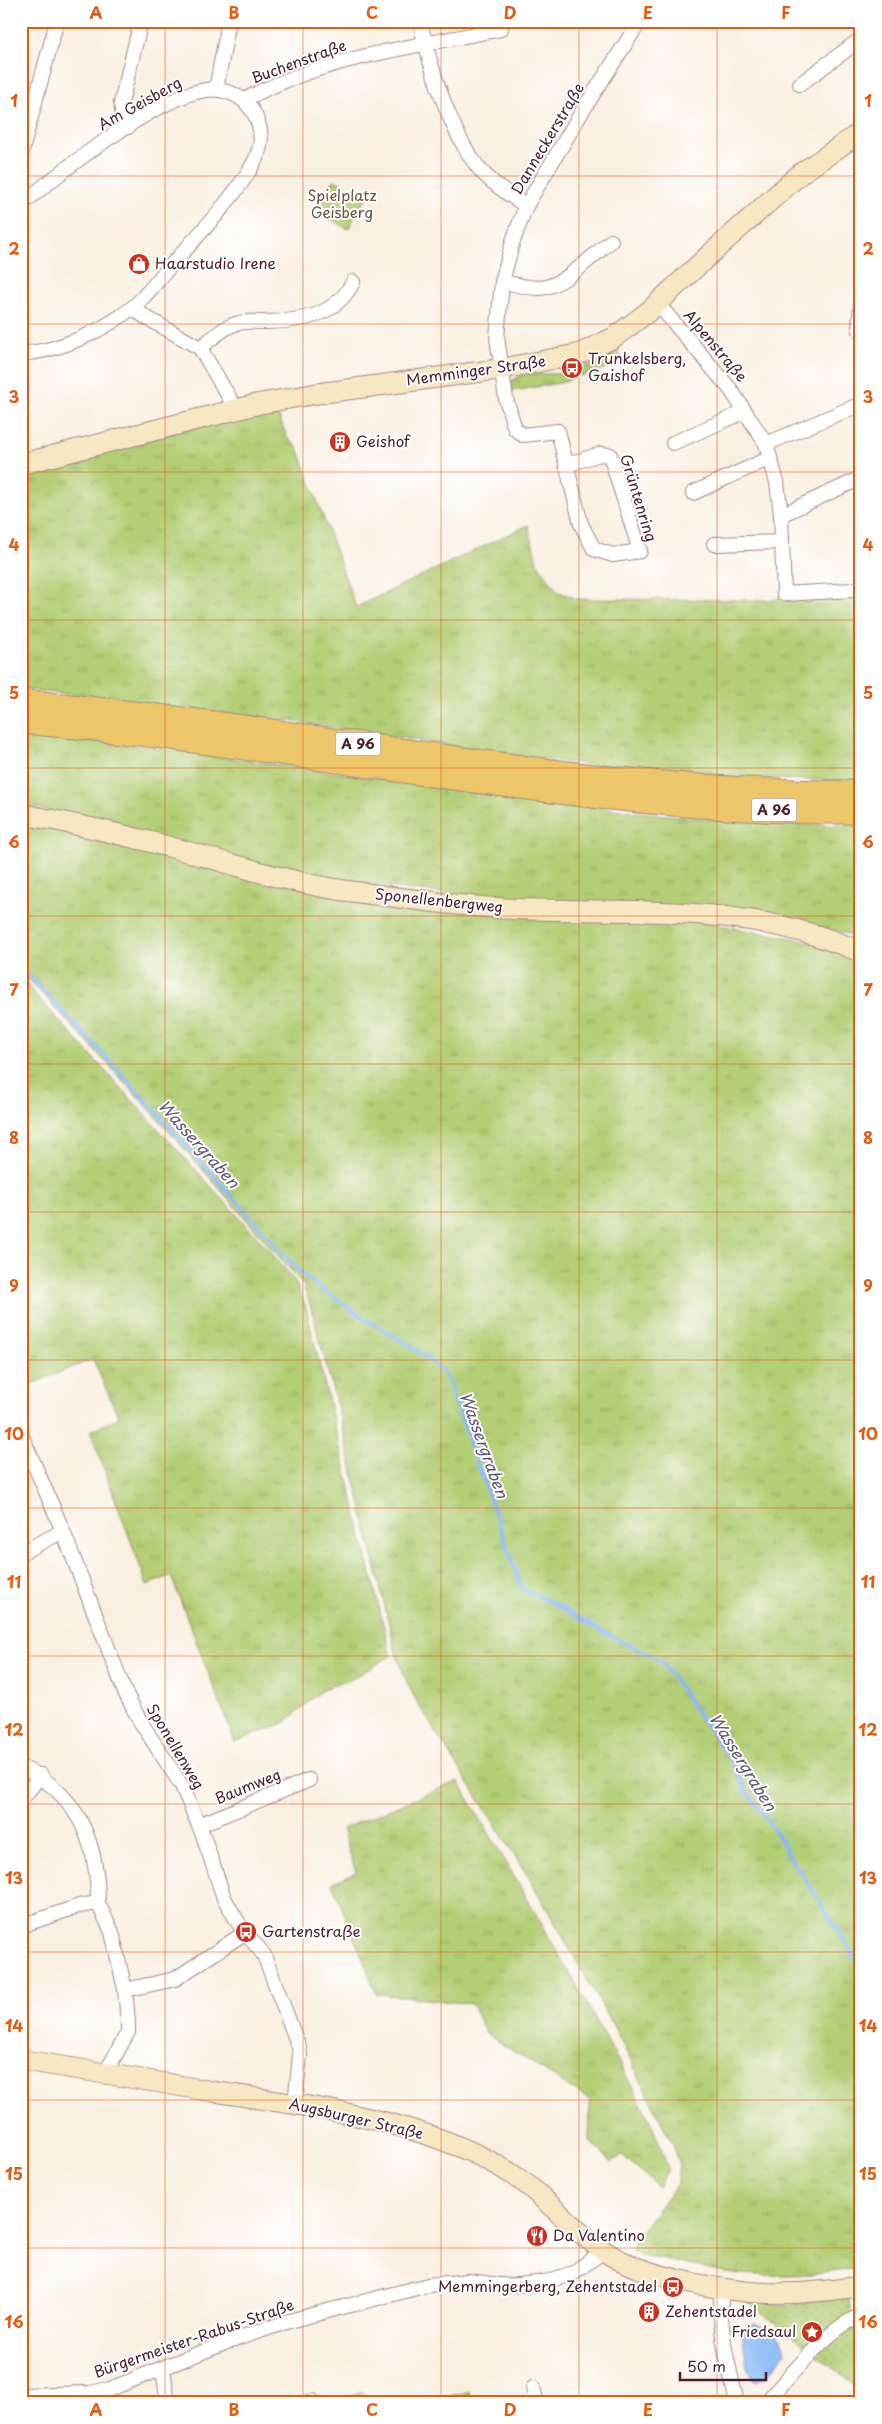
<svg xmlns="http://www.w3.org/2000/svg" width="882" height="2424" font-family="'Playpen Sans',sans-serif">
<defs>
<pattern id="grass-tufts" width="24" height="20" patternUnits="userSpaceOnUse" patternTransform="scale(1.25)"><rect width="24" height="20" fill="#b3ce75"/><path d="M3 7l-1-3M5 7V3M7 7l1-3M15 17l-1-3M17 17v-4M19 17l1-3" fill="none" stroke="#9bb065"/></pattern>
<pattern id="park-dots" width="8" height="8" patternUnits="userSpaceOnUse" patternTransform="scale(1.25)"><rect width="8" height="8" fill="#b3ce75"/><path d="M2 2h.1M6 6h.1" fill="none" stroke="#9bb065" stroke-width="1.8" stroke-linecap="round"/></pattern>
</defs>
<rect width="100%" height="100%" fill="#fff"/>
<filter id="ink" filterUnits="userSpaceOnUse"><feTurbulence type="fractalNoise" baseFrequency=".02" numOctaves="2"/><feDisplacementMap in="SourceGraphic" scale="10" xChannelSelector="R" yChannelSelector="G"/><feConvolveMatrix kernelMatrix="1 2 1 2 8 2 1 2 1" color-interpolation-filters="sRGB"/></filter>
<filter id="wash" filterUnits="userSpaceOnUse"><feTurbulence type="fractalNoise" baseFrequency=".0096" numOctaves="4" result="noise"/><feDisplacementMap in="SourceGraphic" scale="20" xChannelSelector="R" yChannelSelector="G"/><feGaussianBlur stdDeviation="1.12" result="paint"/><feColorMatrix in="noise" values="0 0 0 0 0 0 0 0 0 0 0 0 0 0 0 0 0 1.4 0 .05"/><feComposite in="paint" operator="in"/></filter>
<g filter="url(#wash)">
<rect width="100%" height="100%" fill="#faf0e2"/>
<!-- grass -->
<g fill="url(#grass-tufts)" stroke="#7e7650">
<path d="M616,348L623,362L581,376L580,369L596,363Z"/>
<path d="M524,374H575L576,376L565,382L512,391L511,381Z"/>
<path d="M269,412L279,417L287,437L298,448L356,607L528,525L537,562L557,591L577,599L776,600L780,597L861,595V781L771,779L668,773L538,759L289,721L21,689V472L188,429Z"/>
<path d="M21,733C213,751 403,786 594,807C682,817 772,827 861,825V941L844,933L793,920C641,909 489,903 339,880C231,864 126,831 21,804Z"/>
<path d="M21,821L51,826L269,882L692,920L814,942L861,960V2267C821,2276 758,2278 719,2271C693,2266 669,2258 643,2256L632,2251L634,2241L677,2184L679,2162L673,2145L614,2027L531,1881L421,1709L409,1687L396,1654L340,1417L311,1308L303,1284L153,1113L21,971Z"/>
<path d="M21,979L269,1250L294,1280L305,1304L391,1656L348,1681L325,1688L284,1723L235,1742L171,1576L147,1585L90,1431L119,1418L93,1359L21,1388V1322L34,1316L21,1301Z"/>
<path d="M458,1781C508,1865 557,1949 604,2035C627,2078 655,2122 668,2169L659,2187L622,2155L612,2162L589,2141L590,2100L485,2033L472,2004L377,1994L332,1883L356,1872L342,1829Z"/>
<path d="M469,2391L473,2403H444L442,2398Z"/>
<path d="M363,2392L365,2403H331V2402Z"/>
</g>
<!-- park -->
<g fill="url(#park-dots)" stroke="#7e7650">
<path d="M334,180L367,196L348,229L318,212Z"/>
<path d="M831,2297L848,2299L861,2352V2390L747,2301L792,2305Z"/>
</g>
<!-- water -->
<path fill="#89b9f5" stroke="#6a6c90" d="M753,2324C771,2328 782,2334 785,2353L765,2379L755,2382L747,2365L742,2332Z"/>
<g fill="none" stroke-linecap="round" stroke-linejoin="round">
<!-- stream -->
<path stroke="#89b9f5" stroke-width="4" d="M21,967L123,1075L299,1271C325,1293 353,1311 382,1329C405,1343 430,1356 447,1378L522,1589L553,1603L601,1631L661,1661L734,1765L745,1789L776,1832L793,1862L810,1886L861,1967"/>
</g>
</g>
<g filter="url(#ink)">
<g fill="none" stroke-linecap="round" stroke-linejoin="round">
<!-- street casing -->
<g stroke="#a28886" stroke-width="16">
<g id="street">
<path d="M420,21C430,67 452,139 483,173C496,187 512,196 526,206"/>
<path d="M800,84L861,39"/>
<path d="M216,89L229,21"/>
<path d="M244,100C323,57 414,47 501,29"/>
<path d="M128,127L123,117L121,103L141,21"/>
<path d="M21,154L57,21"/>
<path d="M21,205C60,172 157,96 206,90C220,88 237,93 247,104C257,114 263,132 260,146C254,179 189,245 165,272C155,284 144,298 132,308C101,332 60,351 21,354"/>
<path d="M502,282C515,284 528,288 540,288C563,287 593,255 611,241"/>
<path d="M658,304L731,390L766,444L777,482L781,515L784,594L852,590L861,587"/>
<path d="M861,305L859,327L861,333"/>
<path d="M132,308L147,318L200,348L236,409"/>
<path d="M200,348C212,339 224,326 239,323C248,321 258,322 267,322C302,321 336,316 353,282"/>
<path d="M673,443L744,412"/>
<path d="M766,444L861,404"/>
<path d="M566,465L600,454L610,455L640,551L613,555L594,549L581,524L558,431L523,435L515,429L506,399L497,337L502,282L513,241L526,206L583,110L640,21"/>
<path d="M693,493L770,458"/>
<path d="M781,515L861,478"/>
<path d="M714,544L782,542"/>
<path d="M21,1434L63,1531L125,1692L140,1721L182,1786L203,1835L224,1898L239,1924L264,1955L299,2047L300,2055L295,2104"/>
<path d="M21,1553L63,1531"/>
<path d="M21,1767C78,1792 98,1844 98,1903"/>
<path d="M21,1800L41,1775"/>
<path d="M199,1825L309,1780"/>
<path d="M21,1926L79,1906L98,1903L112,1932L125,1990L128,2021V2032L106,2072"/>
<path d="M125,1990L175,1979L246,1932"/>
<path d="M722,2290C717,2328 729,2366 737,2403"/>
<path d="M163,2369L168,2403"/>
<path d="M533,2388L537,2403"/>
<path d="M21,2395L89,2393L110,2389L222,2344L289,2321L428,2285L468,2281L508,2286L545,2282L573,2273L604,2251"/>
<path d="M306,2403L313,2401L315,2403"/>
<path d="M765,2403C789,2378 829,2326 861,2316"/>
</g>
</g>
<!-- secondary casing -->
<g stroke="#a28886" stroke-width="22">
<g id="secondary">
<path d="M21,464L258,404L314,394L501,369L579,354L613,338L648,312L707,257L800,174L861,132"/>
<path d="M21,814C78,824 134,837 189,852C241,867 293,883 347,891C403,898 461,907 518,909C636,913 749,903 861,952"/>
<path d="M21,2060C86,2070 151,2081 216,2092C281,2102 346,2110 409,2129C450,2141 491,2158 526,2184C553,2205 575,2232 604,2251C626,2266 653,2274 679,2280C745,2296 793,2297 861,2286"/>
</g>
</g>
<!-- highway casing -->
<g stroke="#a28886" stroke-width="27">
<g id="highway">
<path d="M21,702C125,712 229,725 333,741C508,767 683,794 861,793"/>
<path d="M21,721C302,744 578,813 861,811"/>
</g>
</g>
<!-- street -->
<use href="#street" stroke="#fff" stroke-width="14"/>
<!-- secondary -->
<use href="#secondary" stroke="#f7e8c3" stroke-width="20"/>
<!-- highway -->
<use href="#highway" stroke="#ecc669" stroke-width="25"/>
</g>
</g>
<!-- grid -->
<path fill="none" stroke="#e8590c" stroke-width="1" stroke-opacity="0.55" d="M165,21V2403M303,21V2403M441,21V2403M579,21V2403M717,21V2403M21,176H861M21,324H861M21,472H861M21,620H861M21,768H861M21,916H861M21,1064H861M21,1212H861M21,1360H861M21,1508H861M21,1656H861M21,1804H861M21,1952H861M21,2100H861M21,2248H861"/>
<!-- icons -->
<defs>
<g id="shop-disc" transform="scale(1.125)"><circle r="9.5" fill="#c8321e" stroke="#fff"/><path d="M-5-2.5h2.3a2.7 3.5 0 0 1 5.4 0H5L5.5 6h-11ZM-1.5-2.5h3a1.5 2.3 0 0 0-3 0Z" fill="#fff"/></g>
<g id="bus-disc" transform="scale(1.125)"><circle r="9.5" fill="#c8321e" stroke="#fff"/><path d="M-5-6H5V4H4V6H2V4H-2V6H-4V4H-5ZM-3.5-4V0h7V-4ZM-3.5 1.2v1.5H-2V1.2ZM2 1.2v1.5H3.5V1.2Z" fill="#fff"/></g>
<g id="building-disc" transform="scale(1.125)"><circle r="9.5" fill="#c8321e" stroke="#fff"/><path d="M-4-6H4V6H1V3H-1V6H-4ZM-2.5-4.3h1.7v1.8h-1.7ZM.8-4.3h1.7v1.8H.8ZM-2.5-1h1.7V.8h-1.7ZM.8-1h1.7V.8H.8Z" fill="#fff"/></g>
<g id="restaurant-disc" transform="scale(1.125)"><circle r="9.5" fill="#c8321e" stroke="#fff"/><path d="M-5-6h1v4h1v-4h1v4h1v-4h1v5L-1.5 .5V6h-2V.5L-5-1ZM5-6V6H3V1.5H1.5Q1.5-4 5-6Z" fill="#fff"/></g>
<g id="sight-disc" transform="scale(1.125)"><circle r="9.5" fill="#c8321e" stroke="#fff"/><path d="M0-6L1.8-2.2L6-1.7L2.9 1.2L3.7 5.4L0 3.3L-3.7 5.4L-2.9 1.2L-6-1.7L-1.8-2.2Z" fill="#fff"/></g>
</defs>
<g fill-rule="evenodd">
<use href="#shop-disc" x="139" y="264"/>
<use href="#bus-disc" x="572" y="368"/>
<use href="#building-disc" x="340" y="442"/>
<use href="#bus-disc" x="246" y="1932"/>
<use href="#restaurant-disc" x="537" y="2236"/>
<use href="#bus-disc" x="673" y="2287"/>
<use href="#building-disc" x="649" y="2312"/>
<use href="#sight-disc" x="812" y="2332"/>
</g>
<g text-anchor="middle" stroke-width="4" stroke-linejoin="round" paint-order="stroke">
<!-- shield labels -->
<g fill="#fff" stroke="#80626b" stroke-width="1">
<rect x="335.5" y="732.5" width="45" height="23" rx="4"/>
<rect x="751.5" y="798.5" width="45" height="23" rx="4"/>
</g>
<g font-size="14" font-weight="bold" fill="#4a1f2b">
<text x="358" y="749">A 96</text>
<text x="774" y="815">A 96</text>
</g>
<!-- street labels -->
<g font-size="15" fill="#4a1f2b" stroke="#fff">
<text transform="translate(299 62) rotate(-20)" y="5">Buchenstraße</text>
<text transform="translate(140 104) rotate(-29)" y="5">Am Geisberg</text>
<text transform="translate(548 139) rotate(-59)" y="5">Danneckerstraße</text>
<text transform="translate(715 346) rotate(50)" y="5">Alpenstraße</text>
<text transform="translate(476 371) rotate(-8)" y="5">Memminger Straße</text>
<text transform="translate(638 498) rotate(73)" y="5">Grüntenring</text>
<text transform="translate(439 901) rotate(6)" y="5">Sponellenbergweg</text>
<text transform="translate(175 1747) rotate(59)" y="5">Sponellenweg</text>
<text transform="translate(248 1787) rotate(-22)" y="5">Baumweg</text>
<text transform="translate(356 2119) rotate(13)" y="5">Augsburger Straße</text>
<text transform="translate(194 2339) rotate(-19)" y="5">Bürgermeister-Rabus-Straße</text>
</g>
<!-- park labels -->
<g font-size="15" fill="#6a5441" stroke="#fff">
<text x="342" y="201">Spielplatz<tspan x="342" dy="17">Geisberg</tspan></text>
</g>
<!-- poi labels -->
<g font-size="15" fill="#4a1f2b" stroke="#fff" text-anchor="start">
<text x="155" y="269">Haarstudio Irene</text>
<text x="588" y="364">Trunkelsberg,<tspan x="588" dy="17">Gaishof</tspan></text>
<text x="356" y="447">Geishof</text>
<text x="262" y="1937">Gartenstraße</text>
<text x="553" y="2241">Da Valentino</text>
<text x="657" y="2292" text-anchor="end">Memmingerberg, Zehentstadel</text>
<text x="665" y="2317">Zehentstadel</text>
<text x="796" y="2337" text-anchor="end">Friedsaul</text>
</g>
<!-- water labels -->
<g font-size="16" font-style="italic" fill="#605572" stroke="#fff">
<text transform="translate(199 1144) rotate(48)" y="6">Wassergraben</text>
<text transform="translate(484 1445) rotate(70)" y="6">Wassergraben</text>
<text transform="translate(743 1762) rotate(58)" y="6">Wassergraben</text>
</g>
</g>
<!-- margin -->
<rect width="882" height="2424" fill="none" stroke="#fff" stroke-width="55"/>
<!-- scale -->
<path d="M680 2372v8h86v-8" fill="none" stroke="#4a1f2b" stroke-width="2.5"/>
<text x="687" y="2372" font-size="15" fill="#4a1f2b" stroke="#ffffff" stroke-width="4" paint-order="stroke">50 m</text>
<rect x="28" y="28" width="826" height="2368" fill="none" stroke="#e8590c" stroke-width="2"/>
<g font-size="16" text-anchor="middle" font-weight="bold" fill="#e8590c">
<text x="96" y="19">A</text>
<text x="234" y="19">B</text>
<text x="372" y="19">C</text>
<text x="510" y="19">D</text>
<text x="648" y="19">E</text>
<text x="786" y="19">F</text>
<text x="14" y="107">1</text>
<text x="868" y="107">1</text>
<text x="14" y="255">2</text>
<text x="868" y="255">2</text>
<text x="14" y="403">3</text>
<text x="868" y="403">3</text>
<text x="14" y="551">4</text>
<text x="868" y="551">4</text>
<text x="14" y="699">5</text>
<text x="868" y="699">5</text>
<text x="14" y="848">6</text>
<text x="868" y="848">6</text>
<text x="14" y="996">7</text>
<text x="868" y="996">7</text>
<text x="14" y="1144">8</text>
<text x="868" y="1144">8</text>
<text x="14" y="1292">9</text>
<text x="868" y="1292">9</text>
<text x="14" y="1440">10</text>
<text x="868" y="1440">10</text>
<text x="14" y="1588">11</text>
<text x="868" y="1588">11</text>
<text x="14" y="1736">12</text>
<text x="868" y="1736">12</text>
<text x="14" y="1884">13</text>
<text x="868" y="1884">13</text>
<text x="14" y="2032">14</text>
<text x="868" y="2032">14</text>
<text x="14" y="2180">15</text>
<text x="868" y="2180">15</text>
<text x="14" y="2328">16</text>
<text x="868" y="2328">16</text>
<text x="96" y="2416">A</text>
<text x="234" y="2416">B</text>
<text x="372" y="2416">C</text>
<text x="510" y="2416">D</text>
<text x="648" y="2416">E</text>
<text x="786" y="2416">F</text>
</g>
</svg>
